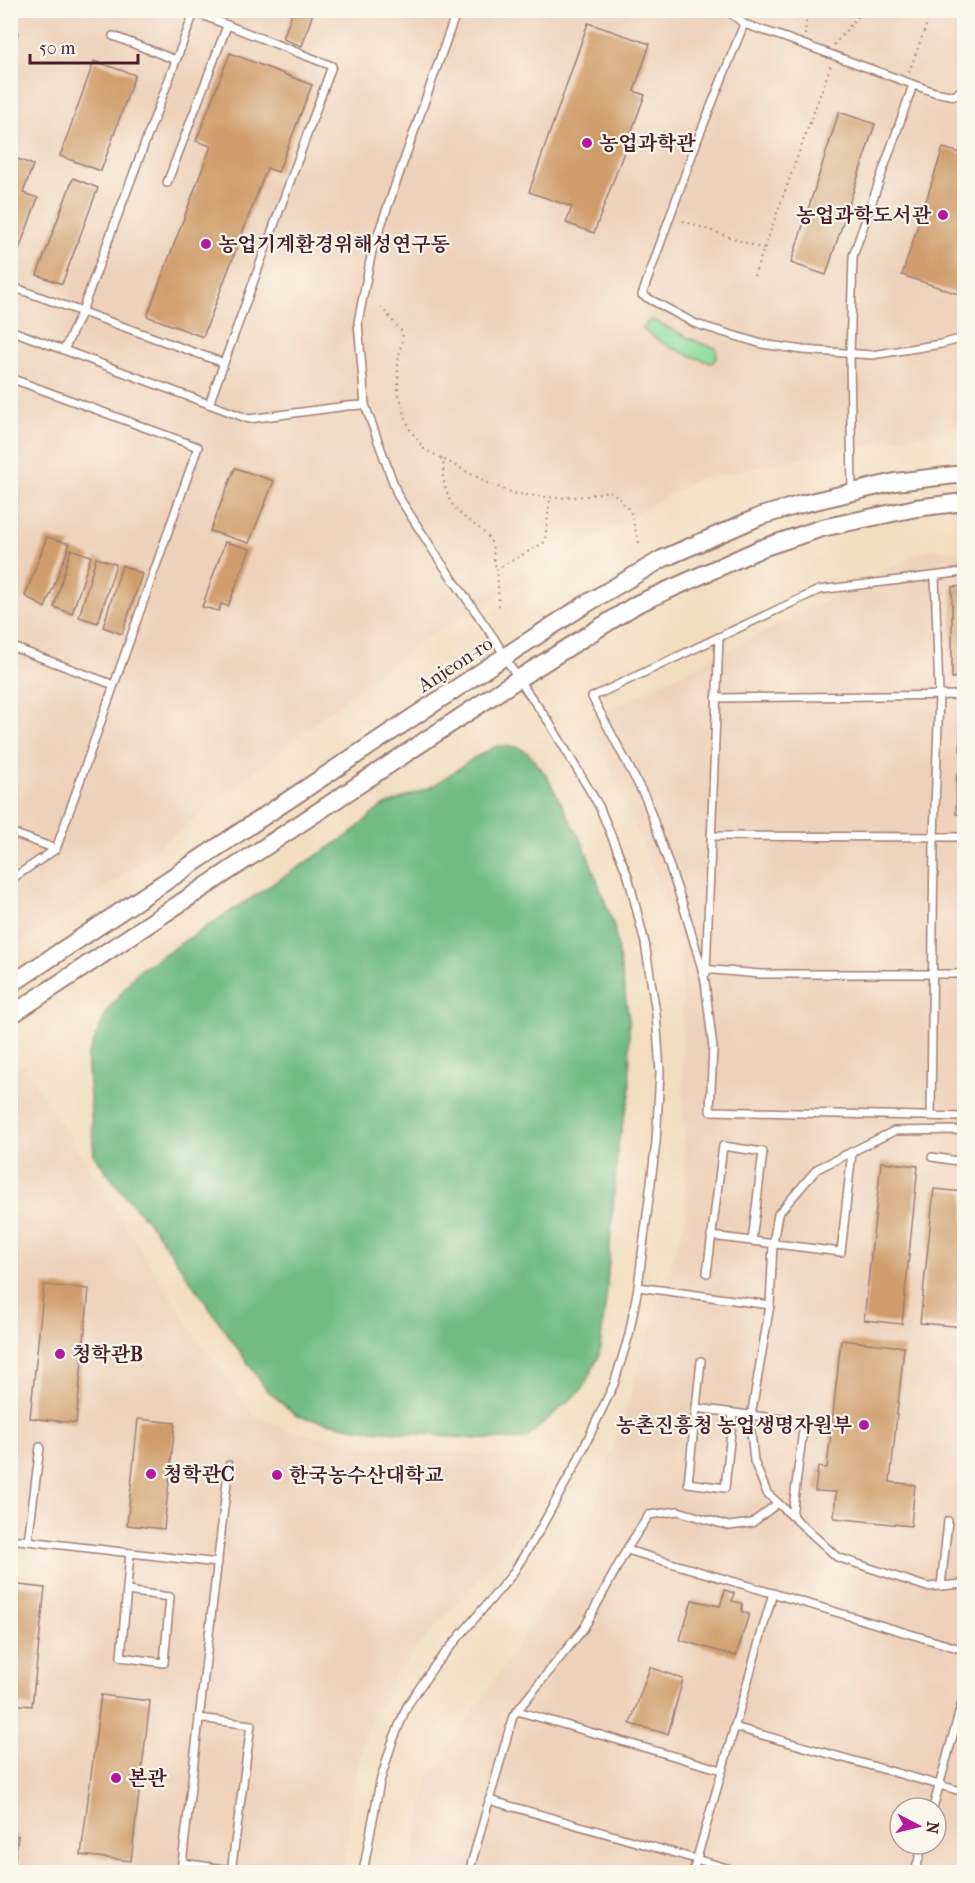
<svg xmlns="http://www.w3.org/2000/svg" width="975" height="1883" font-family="'IM FELL French Canon','Noto Serif KR',serif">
<rect width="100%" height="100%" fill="#fbf7ec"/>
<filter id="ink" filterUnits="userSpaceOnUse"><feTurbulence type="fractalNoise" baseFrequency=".0167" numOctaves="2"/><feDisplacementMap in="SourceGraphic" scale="12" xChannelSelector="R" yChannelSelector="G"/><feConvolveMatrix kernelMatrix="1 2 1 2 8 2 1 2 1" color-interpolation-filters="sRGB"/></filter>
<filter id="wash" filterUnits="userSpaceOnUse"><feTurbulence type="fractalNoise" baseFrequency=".008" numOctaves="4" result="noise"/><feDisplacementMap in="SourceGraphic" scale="24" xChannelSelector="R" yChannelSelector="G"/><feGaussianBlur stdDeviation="1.35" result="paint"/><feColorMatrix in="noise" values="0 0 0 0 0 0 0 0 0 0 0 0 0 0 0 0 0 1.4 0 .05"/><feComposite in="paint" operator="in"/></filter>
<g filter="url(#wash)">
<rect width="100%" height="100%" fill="#f2ddbf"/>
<!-- built -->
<g fill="#eed1ba" fill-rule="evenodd">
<path d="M11,11H964V426L693,480L414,645L118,879L11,949Z"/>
<path d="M928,549L964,552V1872H409L428,1780L582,1548L685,1219L681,938L590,719ZM900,1808H936V1844H900Z"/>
<path d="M24,1065L199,1341L253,1415L291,1432L372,1446L544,1461L541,1489L524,1524L507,1548L430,1633L394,1677L370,1722L358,1765L342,1872H11L10,1071Z"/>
</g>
<!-- green -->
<path fill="#8ddd9c" stroke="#6c7e64" stroke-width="1.5" d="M650,319L702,344L716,348L717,357L712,363C687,355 663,346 643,329Z"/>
<!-- forest -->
<path fill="#72bc84" stroke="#5e6e58" stroke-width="1.5" d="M497,746L518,747L528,753L546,775L584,846L614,926L629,1019L630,1095L618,1143L606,1298L599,1356L582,1389L525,1439H479L362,1429L297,1416L266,1389L155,1230L123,1193L94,1155L87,1057L108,1010L138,971L349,835L381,807L433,786L474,758Z"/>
<g id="blocks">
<!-- building -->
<g fill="#cf9d6c">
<path d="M293,10H314L302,46L283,39Z"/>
<path d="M588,23L650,44L634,91L645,95L594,233L566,223L572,207L529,192Z"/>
<path d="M10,30L18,33L11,53H10Z"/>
<path d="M230,53L312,85L278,172L267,168L203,337L147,316L211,146L196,141Z"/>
<path d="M94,61L135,75L101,171L60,156Z"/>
<path d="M839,112L875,124L826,275L791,263Z"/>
<path d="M943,148L964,154V296L902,275Z"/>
<path d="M10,156L33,165L23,193L38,198L18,252L10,249Z"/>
<path d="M73,178L98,188L62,284L37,275Z"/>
<path d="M235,468L274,481L249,543L210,531Z"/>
<path d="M47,537L70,544L45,608L25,596Z"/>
<path d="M225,542L250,549L228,606L221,604L219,611L202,607Z"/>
<path d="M71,549L91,556L72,614L54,607Z"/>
<path d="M96,558L116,564L98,623L79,617Z"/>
<path d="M122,565L142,574L122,634L103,627Z"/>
<path d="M964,586V676L952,678V587Z"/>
<path d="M961,709H964V751H960Z"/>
<path d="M957,774H964V814H956Z"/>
<path d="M881,1162L918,1166L902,1324L864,1320Z"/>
<path d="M934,1189L964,1192V1327L920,1323Z"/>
<path d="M44,1285L89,1289L76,1423L30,1418Z"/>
<path d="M841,1340L904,1347L890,1482L915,1485L911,1526L834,1518L836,1492L815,1491L818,1467L827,1468Z"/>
<path d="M138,1419L175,1423L164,1529L127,1525Z"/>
<path d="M10,1584L45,1588L32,1706L10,1704Z"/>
<path d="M725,1590L734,1593L732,1601L742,1603V1612L749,1614L736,1656L680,1640L692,1600L720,1606Z"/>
<path d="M650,1667L683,1679L668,1734L630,1724Z"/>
<path d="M101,1695L150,1701L131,1861L81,1855Z"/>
<path d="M10,1835L18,1836L13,1872H10Z"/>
</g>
</g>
</g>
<g filter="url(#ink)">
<use href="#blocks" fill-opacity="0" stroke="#9e7e75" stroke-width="1.5"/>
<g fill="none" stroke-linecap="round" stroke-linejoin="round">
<!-- service casing -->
<g stroke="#9e7e75" stroke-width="10">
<g id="service">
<path d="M727,10L744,24L783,37L934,92L955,96L964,87"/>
<path d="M194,12L332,66L209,404"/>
<path d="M744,24L697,141L642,295L696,324L762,344L803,350L872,355L941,344L964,338"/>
<path d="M113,36L176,60"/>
<path d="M167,183L227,26"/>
<path d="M10,286L224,363"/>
<path d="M10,330L249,419L347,406L365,405"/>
<path d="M10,343L14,332"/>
<path d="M64,350L81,313L195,10"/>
<path d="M10,378L198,447L56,849L10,880"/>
<path d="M852,491L850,354L853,256L913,85"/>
<path d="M964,572L819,590L592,697L646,799L683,905L702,969L705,982L713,1048L710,1111L964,1117"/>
<path d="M10,646L114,685"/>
<path d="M716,698L964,695"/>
<path d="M10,832L56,849"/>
<path d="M711,836L964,837"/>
<path d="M702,969L760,974H964"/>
<path d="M706,973L719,637"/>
<path d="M931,1116L934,838L939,695L935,576"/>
<path d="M964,1130L894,1131L817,1169L778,1214L773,1244L770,1305L750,1422L754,1461L767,1493L837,1557L927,1587L964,1584"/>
<path d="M932,1157L964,1162"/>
<path d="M711,1236L841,1252L852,1152"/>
<path d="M707,1273L723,1146L763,1152L752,1241"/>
<path d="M638,1287L770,1305"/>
<path d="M701,1361L688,1483L725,1488L733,1413"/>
<path d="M696,1408L804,1422L792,1516"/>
<path d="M10,1539L218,1563"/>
<path d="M28,1541L40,1447"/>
<path d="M627,1550L964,1650"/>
<path d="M941,1586L948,1521"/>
<path d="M127,1591L170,1597L164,1663L121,1657L130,1553"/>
<path d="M517,1711L722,1770"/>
<path d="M199,1718L251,1725L231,1872"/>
<path d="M734,1727L964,1792"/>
<path d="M489,1800L741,1872"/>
<path d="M933,1808L964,1695"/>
<path d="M182,1863L231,1870"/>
<path d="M181,1872L229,1465"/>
<path d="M363,1872L380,1782L392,1743L407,1706L435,1665L511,1576L538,1533L576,1464L614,1384L629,1335L638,1287L656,1142L660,1072L656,1013L645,943L628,876L599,806L549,722L518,679L494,638L438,558L398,496L365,405L358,322L372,251L457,10"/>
<path d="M469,1872L513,1716L584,1628L628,1547L649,1515L678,1511L729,1526L752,1523L778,1503"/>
<path d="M693,1872L773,1593"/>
<path d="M915,1872L923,1844"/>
</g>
</g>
<!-- tertiary casing -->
<g stroke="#9e7e75" stroke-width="20">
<g id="tertiary">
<path d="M10,985L490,666L586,604L662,559L761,516L802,504L895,482L964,474"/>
<path d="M10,1016L518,679L637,604L762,548L822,528L916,508L964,502"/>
</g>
</g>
<!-- path -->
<g stroke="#9e7e75" stroke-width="2" stroke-dasharray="1.5 4.5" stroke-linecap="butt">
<path d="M805,35L807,10"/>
<path d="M834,45L863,10"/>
<path d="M909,72L932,10"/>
<path d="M683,221L764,249"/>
<path d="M754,276L831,65"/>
<path d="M381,307L403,333L398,362V391L409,428L424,449L490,484L516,494L557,498L586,496L609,491L617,496L630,511L640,546"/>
<path d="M441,458C445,466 443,468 443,476C444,486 448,499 454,507C464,521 483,526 491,542C495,551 492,561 497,569"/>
<path d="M499,606L497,569L545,542L550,497"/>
</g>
<!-- service -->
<use href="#service" stroke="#fff" stroke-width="7"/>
<!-- tertiary -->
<use href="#tertiary" stroke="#fff" stroke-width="16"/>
</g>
</g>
<!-- markers -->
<g fill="#b5179e" stroke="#fbf7ec" stroke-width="2">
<circle cx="587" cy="143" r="6"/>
<circle cx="943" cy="215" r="6"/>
<circle cx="206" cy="244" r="6"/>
<circle cx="60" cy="1354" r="6"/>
<circle cx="864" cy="1425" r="6"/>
<circle cx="151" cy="1474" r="6"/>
<circle cx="277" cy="1475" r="6"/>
<circle cx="116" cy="1778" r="6"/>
</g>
<g text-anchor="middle" stroke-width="4.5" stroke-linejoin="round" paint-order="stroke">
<!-- poi labels -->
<g font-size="20" font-weight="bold" fill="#4a1f2b" stroke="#fbf7ec" text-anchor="start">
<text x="599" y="150">농업과학관</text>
<text x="931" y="222" text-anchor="end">농업과학도서관</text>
<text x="218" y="251">농업기계환경위해성연구동</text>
<text x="72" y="1361">청학관B</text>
<text x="852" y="1432" text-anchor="end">농촌진흥청 농업생명자원부</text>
<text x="163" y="1481">청학관C</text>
<text x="289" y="1482">한국농수산대학교</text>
<text x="128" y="1785">본관</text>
</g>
<!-- street labels -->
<g font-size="20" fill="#4a1f2b" stroke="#fbf7ec">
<text transform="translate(455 664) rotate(-33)" y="7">Anjeon-ro</text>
</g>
</g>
<!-- margin -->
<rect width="975" height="1883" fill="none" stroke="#fbf7ec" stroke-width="36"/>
<!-- north arrow -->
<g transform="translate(918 1826) rotate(97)"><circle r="28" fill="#fbf7ec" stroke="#b4a19f" stroke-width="1.5"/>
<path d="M0-4.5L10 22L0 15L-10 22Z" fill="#b5179e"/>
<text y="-9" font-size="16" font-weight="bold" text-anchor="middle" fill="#4a1f2b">N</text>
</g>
<!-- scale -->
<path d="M30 54v9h108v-9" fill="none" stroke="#4a1f2b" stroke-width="3"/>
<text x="39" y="54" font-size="18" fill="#4a1f2b" stroke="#fbf7ec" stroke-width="4.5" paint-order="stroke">50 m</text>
</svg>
